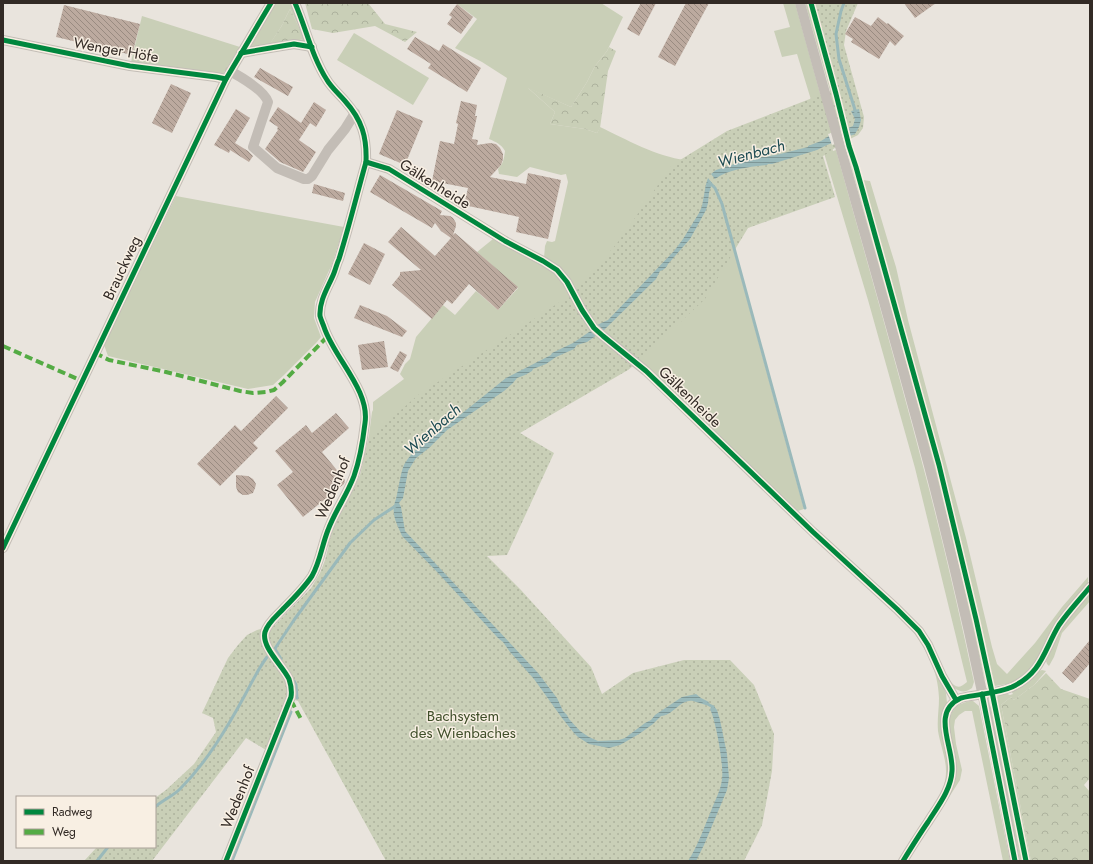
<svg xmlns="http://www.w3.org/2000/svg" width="1093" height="864" font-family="Jost,sans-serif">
<defs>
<pattern id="forest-crowns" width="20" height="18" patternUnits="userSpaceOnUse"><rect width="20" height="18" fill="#c9cfb7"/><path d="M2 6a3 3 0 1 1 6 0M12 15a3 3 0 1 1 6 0" fill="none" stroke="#adb29d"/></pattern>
<pattern id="park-dots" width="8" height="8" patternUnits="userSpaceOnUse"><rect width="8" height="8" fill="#c9cfb7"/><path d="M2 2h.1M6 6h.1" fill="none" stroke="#adb29d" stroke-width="1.8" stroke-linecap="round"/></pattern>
<pattern id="water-rules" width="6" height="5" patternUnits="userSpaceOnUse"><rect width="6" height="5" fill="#9ab9ba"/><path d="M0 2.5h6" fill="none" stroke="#7e9797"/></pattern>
<pattern id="building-back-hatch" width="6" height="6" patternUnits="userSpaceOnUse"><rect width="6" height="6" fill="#bcaa9f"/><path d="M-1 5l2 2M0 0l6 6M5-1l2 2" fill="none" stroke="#998b81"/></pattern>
</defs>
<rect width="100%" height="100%" fill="#e9e4dd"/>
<!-- grass -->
<g fill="#c9cfb7" fill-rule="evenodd">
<path d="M276,3H293L310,43L249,49ZM290,9L305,39L270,44L281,27Z"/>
<path d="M458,3H601L623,17L607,51L595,66L587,82L571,107L528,88L555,112L550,124L585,129L597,133L600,127C625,139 658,157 685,160L812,103L797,54L782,57L774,31L790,27L783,3H795L830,129L597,325L544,258L545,246L547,241L552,242L555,241L568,182L566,174L561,175L530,167L517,177L499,174L498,169C503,164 504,159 505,151C501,144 496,142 489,139L507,78L482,62L455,48L477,19L457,4Z"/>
<path d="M805,3H809L839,110V122Z"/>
<path d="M142,16L240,47L223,74L131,62Z"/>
<path d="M354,33L429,78L413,105L337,60Z"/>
<path d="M831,143L833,151L836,150C867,262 899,373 928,485C945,550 960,616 974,682L972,688C965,693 961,692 954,688L899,605L949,680C956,688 959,689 967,682L915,468L868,300L824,153Z"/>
<path d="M848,153L857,174C887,282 918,390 945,498C961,559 975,622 988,684L985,680L885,288L848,155Z"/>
<path d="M863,180L870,181L887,238L896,267L908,320L966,538L992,647L997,664L1007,674L1035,643L1062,607L1088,577V584L1029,671L1014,681L1007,684L995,686L993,685L954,518L925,404Z"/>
<path d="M176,196L344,227L332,264L315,302L314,318L321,337L316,343L284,375L273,385L248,389L108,356L104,345Z"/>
<path d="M720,200L804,509L798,511L619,344Z"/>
<path d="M493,239L541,264L560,277L574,303L337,557L328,545L333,530L360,475L369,435L372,412L373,410V402L404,379L400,374L405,364L410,359L416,337L443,305L455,315L476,291L498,310L518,288L477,252Z"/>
<path d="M809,531L915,630L927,648L946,693L947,703L943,718L941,729L946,747L949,764L950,774L945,789L938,802L900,861H898C908,846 917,832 926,817C933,807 940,797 944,785C950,765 941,750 938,731C937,719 939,710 939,698C938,669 926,649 909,626L808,533Z"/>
<path d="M1090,592V601L1062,633L1054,657L1049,666L1047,664L1046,661L1063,625Z"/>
<path d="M1042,670L1046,671L1034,685L1014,700L1011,697L1001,705L1031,861H1027L996,698L1001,694L1005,693L1010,695L1013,694L1011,691L1039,671Z"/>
<path d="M970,701H973L979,706L1010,861H1003L972,711H965L959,715L955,720L954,727L956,744L962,770L960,780L908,861L953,786L949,718C955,707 957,704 970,701Z"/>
<path d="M992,702L1023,861H1020L990,708Z"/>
</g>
<!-- forest -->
<g fill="url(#forest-crowns)">
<path d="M305,3H368L385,24L417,32L405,42L375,26L333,33L312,29Z"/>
<path d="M290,9L305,39L269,45L281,27Z"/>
<path d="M609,47L616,51L608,71L600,128L597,133L585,129L550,124L555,112L527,87L571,107L587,82L595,66L607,51Z"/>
<path d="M1046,673L1061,689L1090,699V778L1084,785L1090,792V861H1031L1001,705L1011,697L1014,700L1034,685Z"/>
</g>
<!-- park -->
<path fill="url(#park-dots)" d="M809,3H858L846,31L844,45L864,117L863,128L858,135L848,140L830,151V152L823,156L835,197L748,228L705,299L637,363L628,370L520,433L554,453L507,555L487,556L520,589L591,667L602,694L633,673L684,660H730L754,685L774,734L772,771L762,825L744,861H386L298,701L288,698L266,750L246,738L152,861H84L97,847H155V798L166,790L194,764L216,732L213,718L202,713L228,658L238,645L247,635L257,630L275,625L311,588L320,573L325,560L334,525L361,477L369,438L418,395L575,292L618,242L672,165L727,131L833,90Z"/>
<!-- water -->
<g fill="url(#water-rules)">
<path d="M859,109L861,120L859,127L855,134L827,145L817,150L772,164H768L767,165C750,167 729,169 715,179L711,174L716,170L749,159L776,155L808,147V146L821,141L829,136L853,126L855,119L851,111Z"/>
<path d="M708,178L712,183L709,193L708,203L706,210L700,221L690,239L668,264C667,267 664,270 660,271L656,279L602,332L597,325L608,320L674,251L683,239L699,213L702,206L706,184Z"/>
<path d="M592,330L597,335L587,342L577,345L574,349L556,357L546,364L533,369L532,371L525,375L517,378L513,383L504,391L447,430L429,448L416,458L408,471L403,498L399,503L401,507L405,531L538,673L557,698L563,711L567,715L569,719L580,731L589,737L598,741L619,740L625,738L645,723L651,720L655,715L682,697L696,694L701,698L709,702L706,705C702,704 697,702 693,701C680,699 673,716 661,716L653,724L639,734L620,745L609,748L589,744L578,737L574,733L562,718L534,679L510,652L503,642L498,638L439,574L402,536C397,523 390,514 396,499C398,491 401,471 404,465C408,457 422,442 429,440L506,378L551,355L552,353L573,343Z"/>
<path d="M713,705L717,710L720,720L727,754L729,778L727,790L704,845L696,861H688C698,846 704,827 711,811C715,800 721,790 722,779C724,766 716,721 710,709Z"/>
</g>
<!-- pier -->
<path fill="#e9e4dd" d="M848,126L851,138L832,145L828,134Z"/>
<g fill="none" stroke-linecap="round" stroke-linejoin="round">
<!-- stream -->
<g stroke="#9ab9ba" stroke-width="3">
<path d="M844,3L841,11L836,34L839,59L856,113"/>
<path d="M709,182L715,188L722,204L805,508"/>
<path d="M275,649L281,659"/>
<path d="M274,650L294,620L350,543L374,520L397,505"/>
<path d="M294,681L296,685L297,698"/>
<path d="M704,702L713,707V709"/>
<path d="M155,807C163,800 173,796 180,789C207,762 227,728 245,695C252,682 258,669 267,657"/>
<path d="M97,861L108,847"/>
<path d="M232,861L291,712"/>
</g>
</g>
<!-- building -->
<g fill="url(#building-back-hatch)">
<path d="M641,3H656L639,36L627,29Z"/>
<path d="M686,3H709L675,66L658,57Z"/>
<path d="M904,3H936L915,18Z"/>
<path d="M457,4L473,17L461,34L447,24L452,17L449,15Z"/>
<path d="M64,5L140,24L132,55L56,37Z"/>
<path d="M855,17L871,26L878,17L887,24L888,23L904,36L895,46L890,41L879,59L851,42L853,39L845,34Z"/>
<path d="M415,37L439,51L443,44L481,68L467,92L428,68L431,64L407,49Z"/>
<path d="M260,68L293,87L288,96L254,77Z"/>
<path d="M171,84L191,93L172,133L152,123Z"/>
<path d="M461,101L477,105L475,116H477L472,139L478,140L477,145L490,143L496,144L500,148L503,154V159L501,165L490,177L526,184L528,173L561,180L548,239L516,232L519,217L464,205L468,188L432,181L440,141L454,144L458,124L456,123Z"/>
<path d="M314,102L326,110L316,127L310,123L299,140L316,152L303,172L280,162L265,149L278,130L277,129L278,127L269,121L278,107L301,123Z"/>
<path d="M236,109L250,118L235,143L248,151L253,156L249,162L230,150L229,153L214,145Z"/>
<path d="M397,110L423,121L405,165L379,154Z"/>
<path d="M380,175L442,211L440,215L450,216L453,218L456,223V226L453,235L455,233L518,287L498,310L469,284L452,304L447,300L432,319L392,285L400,275V272L421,270L388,242L401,227L435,256L451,238L441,231L435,223L432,228L370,192Z"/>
<path d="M314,184L345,193L343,201L312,193Z"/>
<path d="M364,243L385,254L370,285L348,274Z"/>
<path d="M360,305L387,316L407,331L402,337L354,318Z"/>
<path d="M384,341L388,367L362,370L358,345Z"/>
<path d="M400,351L407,355L398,372L390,368Z"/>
<path d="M276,396L288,408L253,443L258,448L220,486L197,464L235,425L241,431Z"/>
<path d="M336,413L349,428L322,452L345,480L344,484L303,517L277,485L293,472L275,451L306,425L312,433Z"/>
<path d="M236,475L248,476L253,479L256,484L255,488L253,493L247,495H243L238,492L236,487Z"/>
<path d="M1090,640V663L1073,683L1062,673Z"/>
</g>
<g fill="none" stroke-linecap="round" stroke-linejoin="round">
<!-- minor -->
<g stroke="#c3bdb6" stroke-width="10">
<path d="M800,3C842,157 888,311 929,466C963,596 991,728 1015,861"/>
<path d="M3,40L130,66L216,77L226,79"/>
<path d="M241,53L294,44L312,47"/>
<path d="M230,71C241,77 264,90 268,102L253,147L277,168L304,179H308L312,176L328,150L345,129L355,113"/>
<path d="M366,162L389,169L505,241L543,261L557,270L567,282L582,310L594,328L603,336L646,371L813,532L897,609L919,631L928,645L942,676L956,700"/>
<path d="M3,548L226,79L271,3"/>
<path d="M226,861L291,697C292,691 291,685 289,679C283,666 261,647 265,632C268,622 278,615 284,608C294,598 304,588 312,576C320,562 322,545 328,530C335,511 347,495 354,476C360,459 363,440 365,423C370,390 334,358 324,327C323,324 321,320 320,316C319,300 329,286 334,273C336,268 337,263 339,259C349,227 357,194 366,162C367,137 362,120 345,101C339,94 331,87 327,80C312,57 306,28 295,3"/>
<path d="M903,861C911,848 919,835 928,822C938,806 951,790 952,771C954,747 930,712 961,698C977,694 996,694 1012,687C1042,673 1044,650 1059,625C1068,612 1080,599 1090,587"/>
</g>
<!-- quiet -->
<g stroke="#54ab44" stroke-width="4" stroke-dasharray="8 4" stroke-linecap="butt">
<path d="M3,346L82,381"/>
<path d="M95,353L109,360L166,372L240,391L253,393L266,392L274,390L283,382L327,337"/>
<path d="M290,701L293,704L302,721"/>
</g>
<!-- cycleway casing -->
<g stroke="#f8efe3" stroke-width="8">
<g id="cycleway">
<path d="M811,3L836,94L849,146L856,167L939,465L976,619L992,692L1026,861"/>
<path d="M3,40L130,66L216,77L226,79"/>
<path d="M241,53L294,44L312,47"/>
<path d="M366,162L389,169L505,241L543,261L557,270L567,282L582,310L594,328L603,336L646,371L813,532L897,609L919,631L928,645L942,676L956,700"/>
<path d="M3,548L226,79L271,3"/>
<path d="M982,694L1015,861"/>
<path d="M226,861L291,697C292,691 291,685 289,679C283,666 261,647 265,632C268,622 278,615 284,608C294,598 304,588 312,576C320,562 322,545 328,530C335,511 347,495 354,476C360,459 363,440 365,423C370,390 334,358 324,327C323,324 321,320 320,316C319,300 329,286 334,273C336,268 337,263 339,259C349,227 357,194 366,162C367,137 362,120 345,101C339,94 331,87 327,80C312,57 306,28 295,3"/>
<path d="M903,861C911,848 919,835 928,822C938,806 951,790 952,771C954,747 930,712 961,698C977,694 996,694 1012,687C1042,673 1044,650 1059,625C1068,612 1080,599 1090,587"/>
</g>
</g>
<!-- cycleway -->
<use href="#cycleway" stroke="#00873e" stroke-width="5"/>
</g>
<g text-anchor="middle" stroke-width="3" stroke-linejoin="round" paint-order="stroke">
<!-- street labels -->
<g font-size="15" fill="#322a25" stroke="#f8efe3">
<text transform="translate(116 50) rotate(10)" y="5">Wenger Höfe</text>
<text transform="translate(435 184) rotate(32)" y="5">Gälkenheide</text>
<text transform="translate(122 268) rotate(-65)" y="5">Brauckweg</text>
<text transform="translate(690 397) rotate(44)" y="5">Gälkenheide</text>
<text transform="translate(333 488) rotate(-67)" y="5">Wedenhof</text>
<text transform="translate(238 797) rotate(-68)" y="5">Wedenhof</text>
</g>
<!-- park labels -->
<g font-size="15" fill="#404f2a" stroke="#f8efe3">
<text x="463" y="721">Bachsystem<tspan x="463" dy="17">des Wienbaches</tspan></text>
</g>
<!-- water labels -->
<g font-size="16" font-style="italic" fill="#1d4b52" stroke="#f8efe3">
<text transform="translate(751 153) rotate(-15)" y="6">Wienbach</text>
<text transform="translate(432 429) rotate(-41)" y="6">Wienbach</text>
</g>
</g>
<!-- border -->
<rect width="1093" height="864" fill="none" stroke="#322a25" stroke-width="8"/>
<!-- legend -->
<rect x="16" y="796" width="140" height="52" fill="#f8efe3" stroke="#a9a097"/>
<rect x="24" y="809" width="20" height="6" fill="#00873e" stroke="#a9a097"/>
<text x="52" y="816" font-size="12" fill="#322a25">Radweg</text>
<rect x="24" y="829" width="20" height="6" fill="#54ab44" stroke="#a9a097"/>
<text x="52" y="836" font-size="12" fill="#322a25">Weg</text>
</svg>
